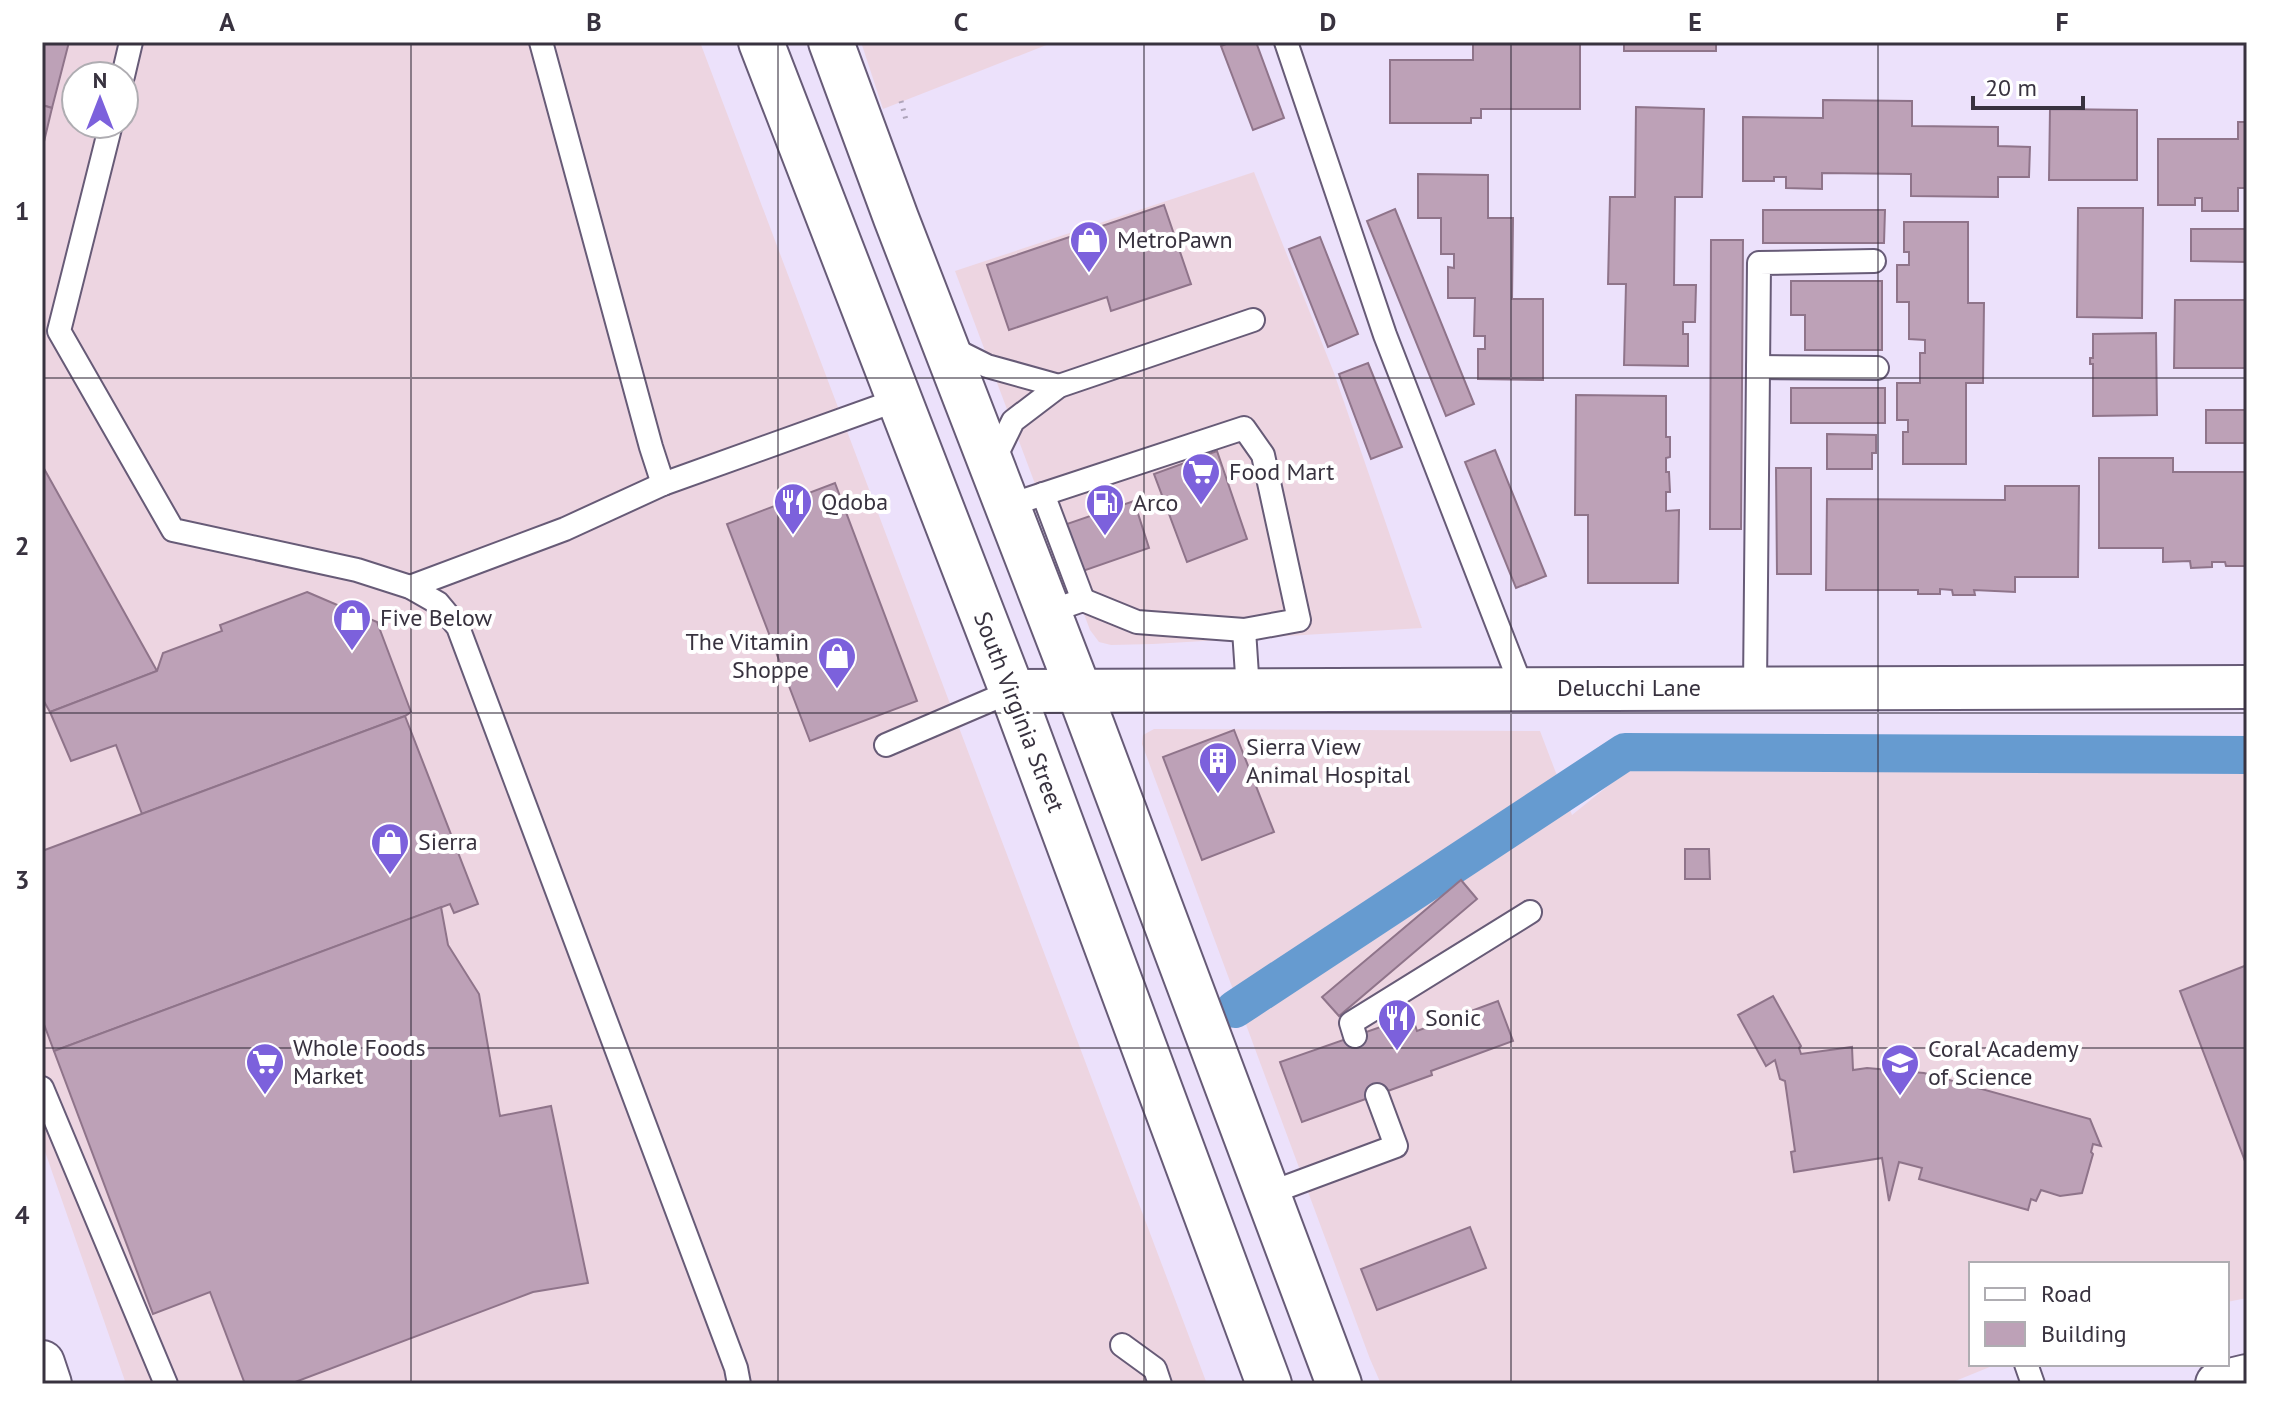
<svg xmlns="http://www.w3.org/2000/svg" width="2289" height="1426" font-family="'PT Sans',sans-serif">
<rect width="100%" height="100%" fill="#ece1fb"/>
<!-- commercial -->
<g fill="#edd5e1" fill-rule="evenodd">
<path d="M42,42H700L1207,1384H126L42,1143ZM76,76H124V124H76Z"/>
<path d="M861,42H1054L883,109Z"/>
<path d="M1254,172L1334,373L1422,628L1153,644L1111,645L1099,642L1090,630L955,271Z"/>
<path d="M1154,729L1540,731L1572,815L1629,769L2247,774V1298L2227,1302V1264H1971V1364H1997L1948,1384H1381L1370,1359L1142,744L1143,735Z"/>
</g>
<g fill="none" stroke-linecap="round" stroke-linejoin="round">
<!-- canal -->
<path stroke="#669bd0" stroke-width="38" d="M1235,1009L1625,752L2247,755"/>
</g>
<!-- building -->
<g fill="#bda1b7" stroke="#8f748a" stroke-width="2">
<path d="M42,42H69L52,108L42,105Z"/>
<path d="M1231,42H1256L1284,118L1253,130L1221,46Z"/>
<rect x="1624" y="42" width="92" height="9"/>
<path d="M1473,44H1580V109H1481V118H1471V123H1390V60H1473Z"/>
<path d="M1823,100L1912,101V126L1998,127V146L2030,147L2029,177H1998V197L1911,196V174L1822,173V189L1786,188V177H1774V181H1743V117L1823,118Z"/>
<path d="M42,105L52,108L42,150Z"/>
<path d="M1636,107L1704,109L1702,197H1675L1674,285H1696L1695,322H1683V334H1688V366L1624,365L1626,284H1608L1610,197H1635Z"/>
<path d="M2050,109L2137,110V180H2049Z"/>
<path d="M2238,122H2247V188H2238V211H2202V198H2195V205H2158V139H2238Z"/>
<path d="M1418,174L1488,175V218H1513L1512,299H1543V380L1478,379V349H1485V336H1474L1475,298H1448V267L1454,268V254H1441V218H1418Z"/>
<path d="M1164,205L1191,284L1111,311L1107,297L1009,330L987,265Z"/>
<path d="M2078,208H2143L2142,318L2077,317Z"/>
<path d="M1395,209L1474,404L1446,416L1367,221Z"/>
<path d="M1763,210H1885L1884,243H1763Z"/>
<path d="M1904,222H1968V303H1984L1983,383H1966V464H1903V432H1908V420H1897V383H1920V353H1925V340L1909,339V302H1897V265H1909V252H1904Z"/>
<path d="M2191,229H2247V262L2191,261Z"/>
<path d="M1320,237L1358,334L1328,347L1289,249Z"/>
<path d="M1711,240H1743L1741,529H1710Z"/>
<path d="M1791,281H1882V350H1805V315H1791Z"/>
<path d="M2175,300H2247V368H2174Z"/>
<path d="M2156,333L2157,415L2093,416V364H2090V358H2093V334Z"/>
<path d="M1368,363L1402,447L1371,459L1339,374Z"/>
<rect x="1791" y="388" width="94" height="35"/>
<path d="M1576,395L1666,396V437H1670V457L1666,458V472H1669L1670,492H1666V511L1679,510L1678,583H1588V515H1575Z"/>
<rect x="2206" y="410" width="41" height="33"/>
<path d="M1827,434L1876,435V453H1872V469H1827Z"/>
<path d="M1495,450L1546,576L1516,588L1465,462Z"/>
<path d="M1217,451L1247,539L1187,562L1154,474Z"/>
<path d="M2099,458H2173V472H2247V566H2226L2225,562H2212V567L2191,568L2190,561L2163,562V548H2099Z"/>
<path d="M42,465L157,671L50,712L42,698Z"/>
<path d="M1776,468H1811V574H1777Z"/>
<path d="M835,483L917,701L810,741L727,524Z"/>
<path d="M2005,486H2079L2078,577H2015V592L1974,590L1975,595H1953L1952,590L1940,589V594H1918V590H1826L1827,499L2005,500Z"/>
<path d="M1134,501L1149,548L1077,573L1061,526Z"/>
<path d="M307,592L377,622L411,712L405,716L142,814L116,745L71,761L50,712L157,671L163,653L222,631L220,625Z"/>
<path d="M405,716L478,904L454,913L450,904L54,1051L42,1019V851Z"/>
<path d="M1234,730L1274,832L1202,860L1163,757Z"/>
<path d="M1685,849H1709L1710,879H1685Z"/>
<path d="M1461,880L1477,899L1339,1016L1322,997Z"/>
<path d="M441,907L448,945L479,994L500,1116L551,1106L588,1283L533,1292L290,1384H245L210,1292L153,1314L54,1051Z"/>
<path d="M2247,965V1161H2245L2180,991Z"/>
<path d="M1773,996L1801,1046L1799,1048L1801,1054L1852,1047L1853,1070L1867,1068L1924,1073L2090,1119L2101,1146L2093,1144L2091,1152L2093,1154L2082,1193L2060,1196L2041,1190L2036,1201L2031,1199L2028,1210L1919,1179L1922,1168L1899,1162L1889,1201L1882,1158L1794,1172L1791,1152L1795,1151L1785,1081L1780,1079L1775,1060L1766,1066L1738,1015Z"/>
<path d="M1498,1001L1513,1041L1431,1071L1432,1075L1302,1122L1280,1062L1412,1016L1417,1031Z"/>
<path d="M1470,1227L1486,1268L1377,1310L1361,1269Z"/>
</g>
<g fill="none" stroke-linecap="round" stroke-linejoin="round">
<!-- service casing -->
<g stroke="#675b77" stroke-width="26">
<g id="service">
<path d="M541,42L651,447L663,484"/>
<path d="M1286,42L1385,335L1522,688"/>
<path d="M123,76L131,42"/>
<path d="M111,124L59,331L173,530L357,570L410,587L438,603L458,627L736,1368L739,1384"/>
<path d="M947,346L987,366L1059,386"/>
<path d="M1758,367L1877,368"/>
<path d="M992,464L1013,421L1059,386L1253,320"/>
<path d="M1043,494L1083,600"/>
<path d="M1007,506L1244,428L1263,455L1299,620L1244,630L1248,690"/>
<path d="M410,587L565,529L663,484L900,399"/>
<path d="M1048,612L1083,600L1137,622L1244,630"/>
<path d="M1755,688L1759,263L1874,261"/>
<path d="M886,745L1012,691"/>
<path d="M1355,1036L1351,1023L1530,912"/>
<path d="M42,1088L166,1384"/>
<path d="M1267,1194L1396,1146L1377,1095"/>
<path d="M1122,1345L1155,1369L1160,1384"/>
<path d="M2026,1364L2033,1384"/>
</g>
</g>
<!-- minor casing -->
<g stroke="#675b77" stroke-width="46">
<path id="minor" d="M1012,691L2247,687"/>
</g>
<!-- tertiary casing -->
<g stroke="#675b77" stroke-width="48">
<path id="tertiary" d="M2218,1384L2247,1377"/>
</g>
<!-- secondary casing -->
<g stroke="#675b77" stroke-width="48">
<path id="secondary" d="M42,1363L49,1384"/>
</g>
<!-- primary casing -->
<g stroke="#675b77" stroke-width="48">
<g id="primary">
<path d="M761,42L1012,691L1269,1384"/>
<path d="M831,42L896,218L1079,691L1339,1384"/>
</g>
</g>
<!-- path -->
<path stroke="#afa5bb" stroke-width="5" stroke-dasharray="2 6" stroke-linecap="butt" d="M901,101L906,120"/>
<!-- service -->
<use href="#service" stroke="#fff" stroke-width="22"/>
<!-- minor -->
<use href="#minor" stroke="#fff" stroke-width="42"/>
<!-- tertiary -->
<use href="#tertiary" stroke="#fff" stroke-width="44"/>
<!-- secondary -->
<use href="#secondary" stroke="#fff" stroke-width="44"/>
<!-- primary -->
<use href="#primary" stroke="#fff" stroke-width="44"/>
</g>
<!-- grid -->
<path fill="none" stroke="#38323f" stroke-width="2" stroke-opacity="0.55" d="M411,42V1384M778,42V1384M1144,42V1384M1511,42V1384M1878,42V1384M42,378H2247M42,713H2247M42,1048H2247"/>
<!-- icons -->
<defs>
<g id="shop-pin" transform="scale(2)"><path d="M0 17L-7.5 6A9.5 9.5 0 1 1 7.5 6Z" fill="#7c61dc" stroke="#fff"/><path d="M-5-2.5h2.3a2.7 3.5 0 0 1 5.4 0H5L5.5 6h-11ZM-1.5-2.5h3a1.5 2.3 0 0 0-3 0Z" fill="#fff"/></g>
<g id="supermarket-pin" transform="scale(2)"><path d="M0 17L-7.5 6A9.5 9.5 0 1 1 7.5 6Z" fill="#7c61dc" stroke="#fff"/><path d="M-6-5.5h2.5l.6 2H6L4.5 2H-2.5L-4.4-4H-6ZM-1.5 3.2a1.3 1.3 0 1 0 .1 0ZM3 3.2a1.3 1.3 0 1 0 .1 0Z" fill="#fff"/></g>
<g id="restaurant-pin" transform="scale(2)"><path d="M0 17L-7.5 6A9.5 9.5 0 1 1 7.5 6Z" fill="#7c61dc" stroke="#fff"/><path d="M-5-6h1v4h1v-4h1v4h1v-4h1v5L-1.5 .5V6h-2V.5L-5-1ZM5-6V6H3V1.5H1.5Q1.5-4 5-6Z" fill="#fff"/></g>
<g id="fuel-pin" transform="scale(2)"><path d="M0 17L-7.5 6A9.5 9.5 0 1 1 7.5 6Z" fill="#7c61dc" stroke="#fff"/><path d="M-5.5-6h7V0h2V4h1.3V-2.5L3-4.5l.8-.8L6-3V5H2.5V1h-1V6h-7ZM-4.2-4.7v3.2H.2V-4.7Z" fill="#fff"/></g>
<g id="building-pin" transform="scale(2)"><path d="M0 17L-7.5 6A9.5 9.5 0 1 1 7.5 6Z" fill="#7c61dc" stroke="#fff"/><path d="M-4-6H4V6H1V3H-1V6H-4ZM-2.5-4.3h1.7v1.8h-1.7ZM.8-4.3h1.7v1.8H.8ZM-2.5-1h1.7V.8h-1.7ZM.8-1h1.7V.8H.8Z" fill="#fff"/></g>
<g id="school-pin" transform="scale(2)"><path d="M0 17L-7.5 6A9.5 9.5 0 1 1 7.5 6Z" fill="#7c61dc" stroke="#fff"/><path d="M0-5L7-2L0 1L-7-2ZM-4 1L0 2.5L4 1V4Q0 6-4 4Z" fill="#fff"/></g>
</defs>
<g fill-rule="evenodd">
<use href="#shop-pin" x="1089" y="240"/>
<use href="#supermarket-pin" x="1201" y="472"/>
<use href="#restaurant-pin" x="793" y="502"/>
<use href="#fuel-pin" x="1105" y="503"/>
<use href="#shop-pin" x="352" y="618"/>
<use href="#shop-pin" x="837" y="656"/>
<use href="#building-pin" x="1218" y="761"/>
<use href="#shop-pin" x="390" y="842"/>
<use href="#restaurant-pin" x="1397" y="1018"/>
<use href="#supermarket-pin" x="265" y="1062"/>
<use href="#school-pin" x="1900" y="1063"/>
</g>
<g text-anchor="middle" stroke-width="8" stroke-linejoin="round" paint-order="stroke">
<!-- poi labels -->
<g font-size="24" fill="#38323f" stroke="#fff" text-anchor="start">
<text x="1117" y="248">MetroPawn</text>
<text x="1229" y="480">Food Mart</text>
<text x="821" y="510">Qdoba</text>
<text x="1133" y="511">Arco</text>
<text x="380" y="626">Five Below</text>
<text x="809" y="650" text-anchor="end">The Vitamin<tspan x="809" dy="28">Shoppe</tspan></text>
<text x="1246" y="755">Sierra View<tspan x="1246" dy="28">Animal Hospital</tspan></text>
<text x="418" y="850">Sierra</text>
<text x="1425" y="1026">Sonic</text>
<text x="293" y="1056">Whole Foods<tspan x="293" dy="28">Market</tspan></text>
<text x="1928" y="1057">Coral Academy<tspan x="1928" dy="28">of Science</tspan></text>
</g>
<!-- street labels -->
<g font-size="24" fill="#38323f" stroke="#fff">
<text x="1629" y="696">Delucchi Lane</text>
<text transform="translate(1019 712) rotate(69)" y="8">South Virginia Street</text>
</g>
</g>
<!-- border -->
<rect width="2289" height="1426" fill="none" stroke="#ffffff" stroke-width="88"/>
<!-- legend -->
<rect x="1969" y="1262" width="260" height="104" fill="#ffffff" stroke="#afadb2" stroke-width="2"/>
<rect x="1985" y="1288" width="40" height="12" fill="#ffffff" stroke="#afadb2" stroke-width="2"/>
<text x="2041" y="1302" font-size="24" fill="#38323f">Road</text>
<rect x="1985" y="1322" width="40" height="24" fill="#bda1b7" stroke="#afadb2" stroke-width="2"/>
<text x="2041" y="1342" font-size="24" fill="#38323f">Building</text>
<!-- north arrow -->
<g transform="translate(100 100)"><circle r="38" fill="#ffffff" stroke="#afadb2" stroke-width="2"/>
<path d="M0-6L14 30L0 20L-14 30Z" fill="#7c61dc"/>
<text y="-12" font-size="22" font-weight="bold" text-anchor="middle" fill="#38323f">N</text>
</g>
<!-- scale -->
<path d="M1973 96v12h110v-12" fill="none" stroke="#38323f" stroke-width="4"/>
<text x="1985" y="96" font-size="24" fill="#38323f" stroke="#ffffff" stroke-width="6" paint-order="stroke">20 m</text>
<rect x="44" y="44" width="2201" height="1338" fill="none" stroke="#38323f" stroke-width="3"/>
<g font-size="26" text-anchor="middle" font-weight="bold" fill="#38323f">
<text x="227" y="31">A</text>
<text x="594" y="31">B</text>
<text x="961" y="31">C</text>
<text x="1328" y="31">D</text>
<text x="1695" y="31">E</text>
<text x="2062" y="31">F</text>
<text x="22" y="220">1</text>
<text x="22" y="555">2</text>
<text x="22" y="889">3</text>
<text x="22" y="1224">4</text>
</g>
</svg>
